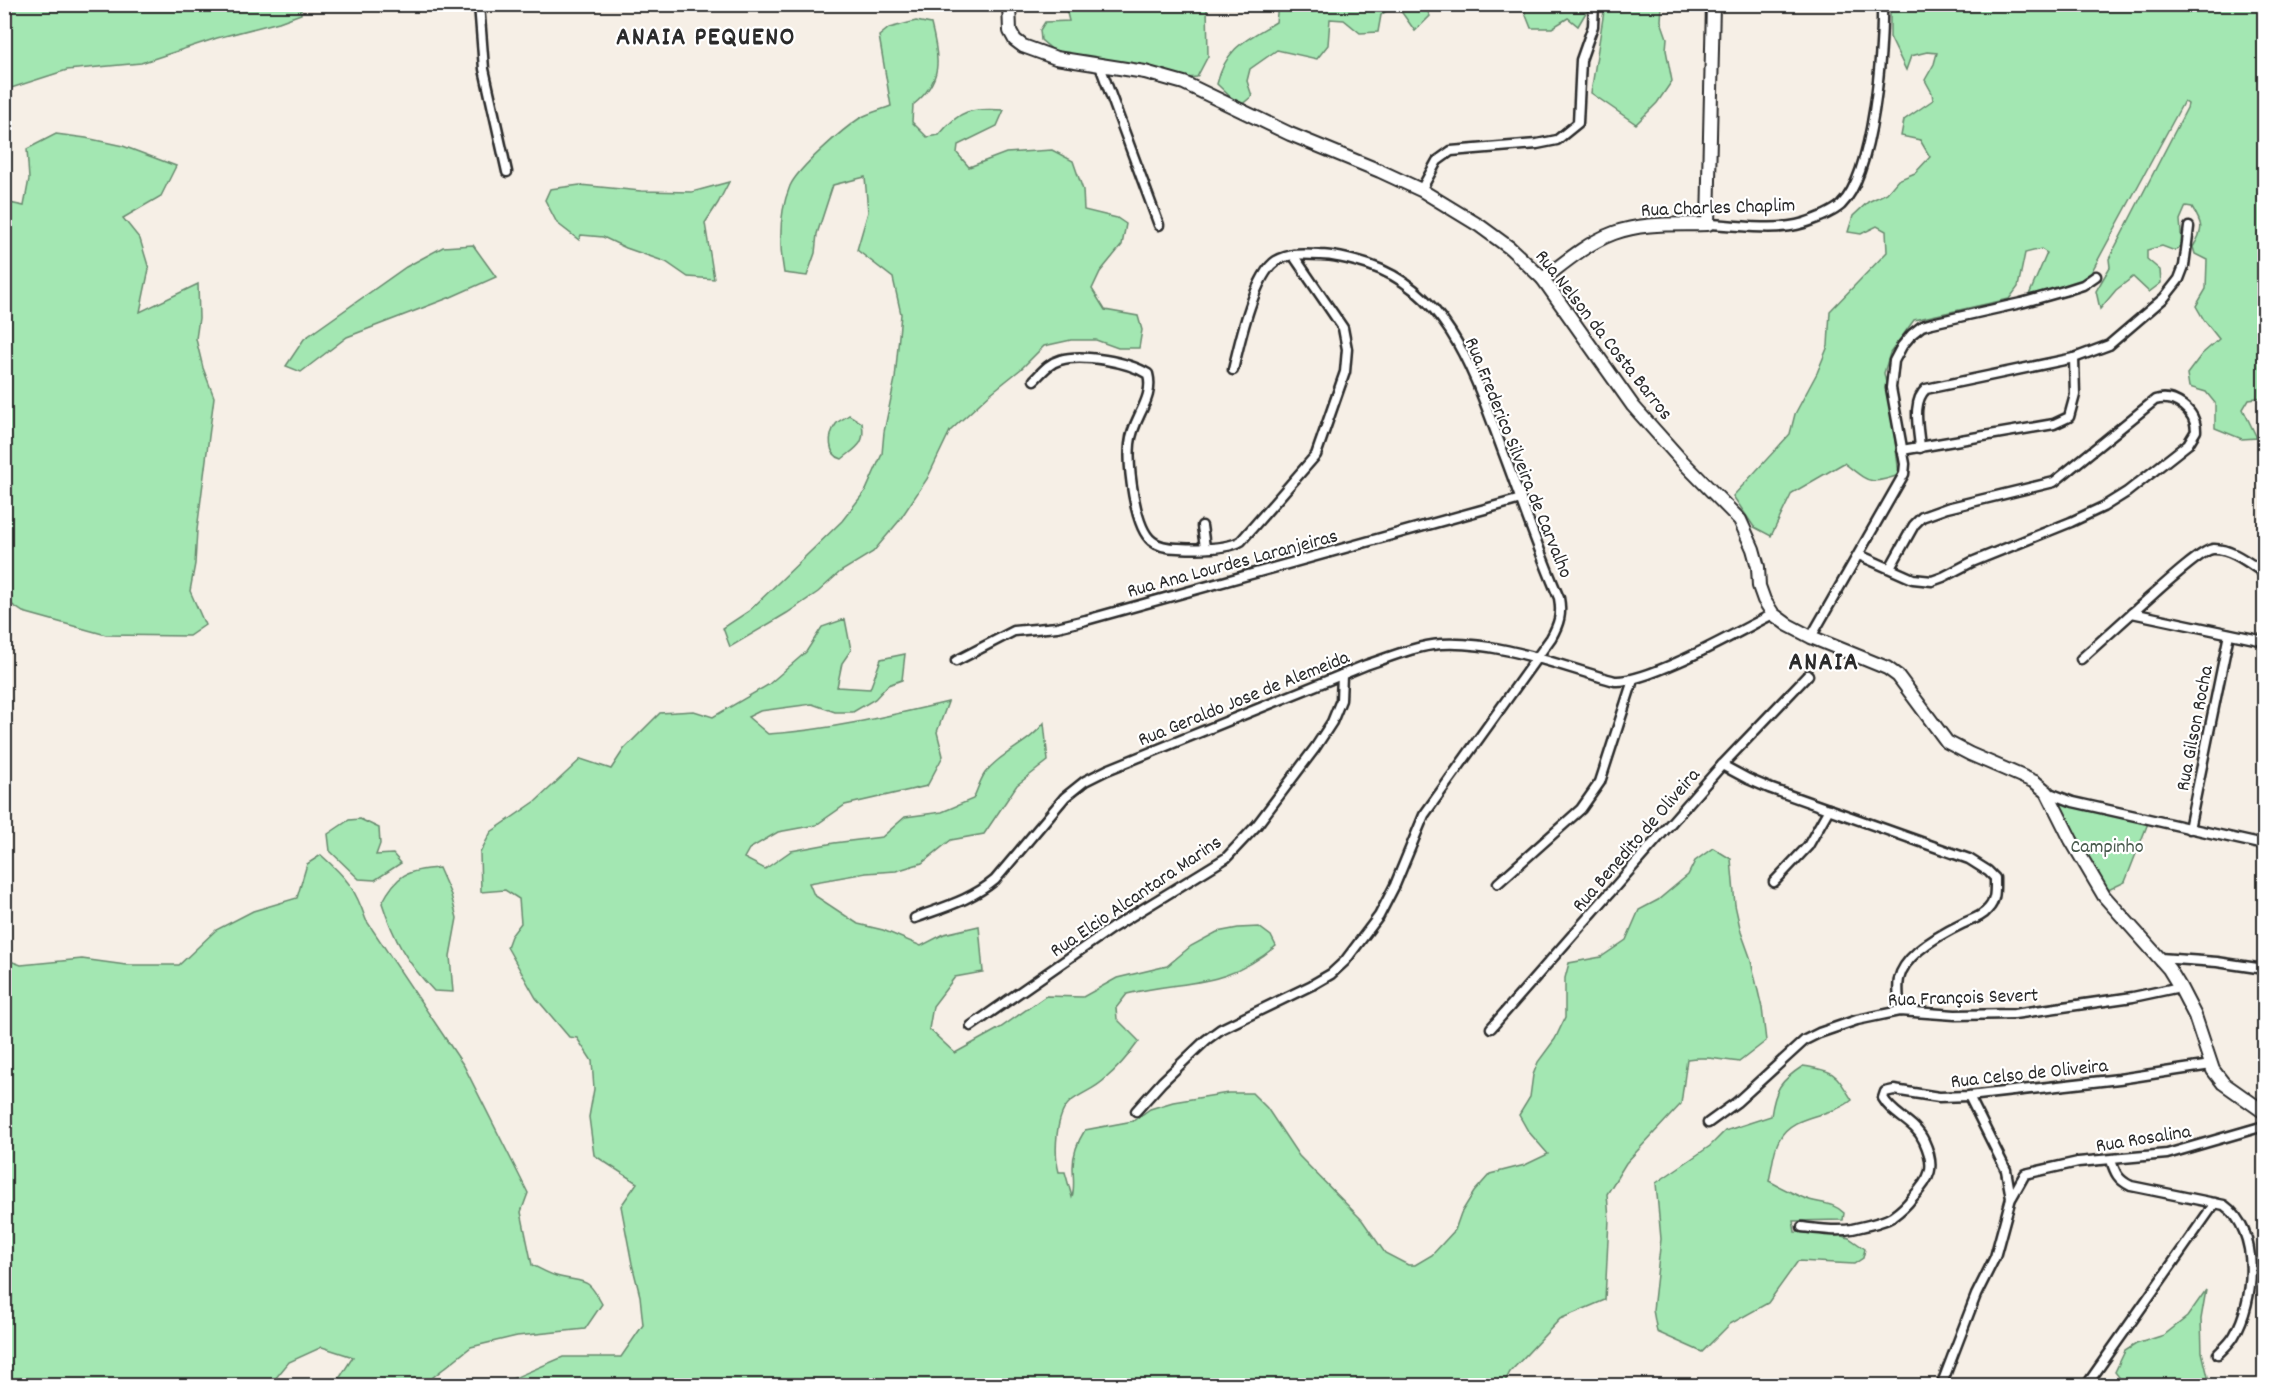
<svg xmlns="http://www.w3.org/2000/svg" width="2269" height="1390" font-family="Dekko,sans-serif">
<rect width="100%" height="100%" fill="#f6efe6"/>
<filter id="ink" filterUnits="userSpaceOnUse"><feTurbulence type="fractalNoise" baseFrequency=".0167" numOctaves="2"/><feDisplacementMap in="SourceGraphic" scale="12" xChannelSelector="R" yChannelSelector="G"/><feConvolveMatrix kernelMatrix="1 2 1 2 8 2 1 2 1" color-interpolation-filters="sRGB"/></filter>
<g filter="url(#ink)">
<!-- green -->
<g fill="#a3e7b2" stroke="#67896e" stroke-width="1.5">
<path d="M5,4H301V14L279,22L217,38L141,63L67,70L5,90Z"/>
<path d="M1065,5H1207L1208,56L1197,77L1177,79L1060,56L1041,40L1040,30L1045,22L1069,21Z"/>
<path d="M1276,5H1424L1430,16L1415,31L1398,7L1389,9L1381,15L1378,32L1360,33L1344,20L1330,19L1328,45L1317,59L1277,50L1250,69L1247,81L1252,96L1240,106L1217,84C1226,47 1246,40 1276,22L1278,5Z"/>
<path d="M1526,5H1584L1588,9L1578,26L1568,18L1552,28H1531L1525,13Z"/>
<path d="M1605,5H1662L1661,21L1667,38L1666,50L1672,81L1657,103L1636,124L1591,93Z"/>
<path d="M1890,5H2264V397L2249,399L2243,409L2257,438L2242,439L2215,428V403L2206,392L2189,387L2187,374L2202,354L2219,339L2204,320L2196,306L2206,289L2207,260L2195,254L2193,247C2204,229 2203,225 2192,207L2186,206L2180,220L2182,245L2175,251L2162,246L2147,250V259L2160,270L2161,283L2149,292L2133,277L2116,290L2100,309L2096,291L2110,267L2109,259L2187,108L2188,104L2184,101L2086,282L2029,295L2047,253L2041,249L2025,253L2018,287L2009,299L1914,320L1890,353L1884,373L1891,406L1899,475C1868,486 1868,481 1844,463L1792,493L1771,536L1754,527L1733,496L1790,434L1795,414L1817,373L1828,346L1830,311L1887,252L1886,231L1877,226L1861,234L1848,232L1853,216L1868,202L1887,193L1898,180L1915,173L1930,157L1920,140L1901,136L1904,120L1933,100L1932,93L1925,80L1934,64L1937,53L1927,52L1911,56L1906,70L1890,37Z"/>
<path d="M916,21L931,24C940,59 943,81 913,105L912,122L927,137L939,135C960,109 971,108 1004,110L997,126L958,145L957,153L969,167L1006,153L1052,150L1073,161L1083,190L1084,210L1117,218L1126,224L1122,245L1100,272L1092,289L1105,310L1138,316L1142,330L1139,348H1118L1096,340H1071L1044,346L1021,369L991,393L950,431L927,479L899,521L873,552L840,572L818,592L787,613L730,647L723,628L749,611L842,521L866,490L882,454L884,432L895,379L901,314L893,278L857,250L868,212L865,177L833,185L817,234L815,253L807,276L784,273C779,244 779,213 790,186C798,168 843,129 860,118C869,113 881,110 891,106L879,36L889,28Z"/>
<path d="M56,134L86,138L123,146L176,166L161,196L123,218L140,239L149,269L140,312L198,284L199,318L196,339L203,368L214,397L197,530L195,564L190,591L205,625L189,636L106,635L23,612L5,600V202L24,206L29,179L27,149Z"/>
<path d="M729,182L718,203L705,223L714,279L688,277L666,262L626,248L603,237L581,235L579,240L557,223L545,200L550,189L580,185L641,191L692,192Z"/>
<path d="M473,245L496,277L451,297L347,337L301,372L286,366L304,339L406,267L443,247Z"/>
<path d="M849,415L862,423C866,444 857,447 842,459C827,455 828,435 836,424C839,420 845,418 849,415Z"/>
<path d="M845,619L851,650L842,663L837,687L870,689L881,659L905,654L902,680L888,685L875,699L853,712H835L812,704L760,711L748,717L768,734C830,730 888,716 948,702L937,732L943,756L927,786L845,805L816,825L778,832L749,849L744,858L765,869L791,851L834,843L882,837L905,817L942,812L973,799C977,791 980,780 985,773C1001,752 1029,744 1044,723L1048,761L1017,785L984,834L951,840L922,863L896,871L866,873L809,883L814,895L858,924L883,930L921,946L944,934L979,926L983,972L955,977L933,1006L929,1029L955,1053L1000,1028L1046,996L1083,997L1117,978L1167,966L1191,946L1217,932L1238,928L1259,927L1271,936L1276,946C1223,990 1188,979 1127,994L1116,1008L1117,1019L1139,1041C1129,1055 1118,1068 1105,1079C1095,1089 1081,1093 1070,1102C1055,1115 1054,1154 1059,1172H1065L1072,1197C1075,1187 1073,1177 1073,1167C1073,1154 1078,1141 1085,1130L1133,1121L1150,1109L1173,1102L1228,1093H1252L1267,1108L1299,1156L1362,1220L1385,1253L1408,1265H1415L1432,1255L1455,1230L1461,1213L1474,1192L1490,1174L1525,1165L1548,1154L1528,1131L1519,1115L1530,1097L1533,1075L1538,1062L1555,1039L1565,1018V978L1569,963L1601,957L1626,940L1639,910L1658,900L1688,875L1695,861L1713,848L1731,859L1735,905L1741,932L1750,957L1762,1008L1766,1041L1739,1062C1721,1060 1705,1056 1687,1059L1681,1104L1626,1163L1607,1194L1609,1219L1605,1300L1560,1319L1510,1372L1503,1385H498L563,1357H621L643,1325L640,1296L632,1264L621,1206L637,1183L594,1155L589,1117L594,1089L592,1061L577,1038L569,1037L536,998L507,947L511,936L521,923L519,899L505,890L481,892L480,853L491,832L536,801L581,759L611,769L624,749L660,713L694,711L713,717L768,685L806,652L822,627Z"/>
<path d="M2050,798L2073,806L2148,823L2125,882L2102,893Z"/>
<path d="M360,819L379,828L380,844L376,855L393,854L401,863L375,880L359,879L330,851L328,834L349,820Z"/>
<path d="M321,855C347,878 355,888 366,920L464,1066L528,1193L521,1212L532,1265C541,1269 550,1275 560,1277C587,1283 587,1277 602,1304L585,1329L517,1336L471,1347L423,1385H335L353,1357L322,1347L289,1362L270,1385H12L11,1377H4L5,959L21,965L82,959L126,965H179L216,930L253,911L297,898L307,864Z"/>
<path d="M439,868L451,895L457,918L450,956L453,992L434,991C407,963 394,940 382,903C397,874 407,870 439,868Z"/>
<path d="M1803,1066C1836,1071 1835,1073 1852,1100C1831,1118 1792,1113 1779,1140C1773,1151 1772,1169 1769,1181C1780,1187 1792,1193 1804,1198C1818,1204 1832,1201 1844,1213L1843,1220L1793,1221L1795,1232L1838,1234L1849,1238L1865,1249L1863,1258L1854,1264L1798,1261L1768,1303L1730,1324L1702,1352L1657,1332L1653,1310L1661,1239L1656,1183L1710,1146L1725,1131L1771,1116C1775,1089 1780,1081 1803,1066Z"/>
<path d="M2206,1290L2201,1319L2202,1352L2210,1385H2125L2115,1372L2125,1351L2136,1344L2164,1335L2187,1317Z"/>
</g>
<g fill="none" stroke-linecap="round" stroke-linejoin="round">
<!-- street casing -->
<g stroke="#2b2b2b" stroke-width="13">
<g id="street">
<path d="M479,4L484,69L507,172"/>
<path d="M1100,66L1159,225"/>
<path d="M1421,190L1437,161L1451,151L1537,144L1557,140L1578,123L1581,60L1593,26L1594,4"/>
<path d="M1708,224C1738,225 1775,232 1804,223C1816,219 1832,213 1841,205C1874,173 1883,50 1882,4"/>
<path d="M1034,380C1042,372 1049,363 1060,360C1082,353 1129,362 1148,374C1155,400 1132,418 1130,444C1128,466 1134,527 1152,541C1159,547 1169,548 1178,548C1196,549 1226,550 1241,541L1316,455L1345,372L1347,349L1343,328L1293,255"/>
<path d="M1920,448C1919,430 1911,402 1926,389L2074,358L2109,345L2164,298L2179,279L2184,266L2189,227"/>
<path d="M1902,450L2054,424L2069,417L2075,395L2074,358"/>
<path d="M1202,526L1205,547"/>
<path d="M1859,555L1913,579L1932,581L1943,577L1972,562L2071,522L2103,507L2127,492L2188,444L2196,431C2196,411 2175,394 2155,400L2054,482L1947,508L1922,517L1914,525L1890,568"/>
<path d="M2132,613C2147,601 2199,550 2213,549C2231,548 2250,564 2264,573"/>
<path d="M1811,637L1904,474L1905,464L1891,388L1894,361L1902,346L1912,334L1922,326L1932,323L2021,303L2064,291L2083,285L2096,276"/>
<path d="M2081,659L2132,613L2264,641"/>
<path d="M956,661L1014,631L1057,627L1086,620L1521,499"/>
<path d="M1722,765L1748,779L1769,788L1969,859L1988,871L1995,878C1995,890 1996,901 1988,909C1982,917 1973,919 1964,923C1943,933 1904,954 1899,979C1897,989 1899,1001 1900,1011"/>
<path d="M2047,792L2073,802L2264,845"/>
<path d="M2189,829L2229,634"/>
<path d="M1774,882L1808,846L1829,809"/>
<path d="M1498,883L1581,809L1600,782L1633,680"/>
<path d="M915,918C944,907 971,900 995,880L1065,797L1085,781L1107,770L1366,665C1390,657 1415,646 1441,644C1501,641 1559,666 1615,681C1649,683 1739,631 1773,614"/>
<path d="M2160,958L2217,962L2264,969"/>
<path d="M971,1026L1112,928L1226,858L1257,825L1315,748L1332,722L1341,700L1342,675"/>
<path d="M1491,1028L1722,765L1808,675"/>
<path d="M1136,1111L1162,1082L1206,1040L1221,1029L1312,985L1331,974L1345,961L1379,916L1395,885L1424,815L1551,638C1559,624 1562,614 1559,598C1538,550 1521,499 1502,449C1475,377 1450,292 1369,265C1353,260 1336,255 1320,255C1305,254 1289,253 1276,261C1254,275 1239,345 1233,370"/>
<path d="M1708,1123L1737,1102L1805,1040L1819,1033L1857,1020L1900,1011L1955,1015L2014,1014L2133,997L2180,987"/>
<path d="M2111,1160C2115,1173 2118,1180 2131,1186L2224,1205C2261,1231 2255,1301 2234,1336C2230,1343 2224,1348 2218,1354"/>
<path d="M2012,1197L2025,1174L2078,1162L2167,1154L2264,1126"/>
<path d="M1802,1227C1818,1229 1837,1232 1852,1229C1864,1226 1882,1223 1892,1217C1899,1212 1907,1205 1912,1198C1931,1178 1936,1167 1924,1141C1915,1121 1893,1116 1883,1098L1885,1092L1894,1090L1939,1097L1969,1096L2119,1079L2211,1065"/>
<path d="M1941,1386L1976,1295L1995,1257L2011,1198L2006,1170L1969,1096"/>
<path d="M2086,1386L2215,1203"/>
</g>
</g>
<!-- secondary casing -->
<g stroke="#2b2b2b" stroke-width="16">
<g id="secondary">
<path d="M1009,4L1010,31L1015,40L1023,46L1056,58L1145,72L1184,83L1290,134L1380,171L1421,190L1480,226L1510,248L1543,279L1633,406L1682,461L1740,520L1753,549L1758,567L1759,586L1764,600L1773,614L1788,625L1811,637L1887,668L1898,676L1947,742L1970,754L2035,782L2047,792L2071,840L2104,896L2169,969L2180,987L2195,1016L2213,1070L2223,1083L2264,1112"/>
<path d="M1543,279C1565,262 1587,243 1614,233C1643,222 1677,225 1708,224L1713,4"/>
</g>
</g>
<!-- street -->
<use href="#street" stroke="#fff" stroke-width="8"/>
<!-- secondary -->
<use href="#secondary" stroke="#fff" stroke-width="12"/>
</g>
</g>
<g text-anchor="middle" stroke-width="4.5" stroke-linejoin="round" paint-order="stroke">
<!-- street labels -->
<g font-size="20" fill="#2b2b2b" stroke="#fff">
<text transform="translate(1718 206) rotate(-2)" y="7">Rua Charles Chaplim</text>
<text transform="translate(1605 334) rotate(52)" y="7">Rua Nelson da Costa Barros</text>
<text transform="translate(1520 457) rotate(68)" y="7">Rua Frederico Silveira de Carvalho</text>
<text transform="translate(1232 562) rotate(-15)" y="7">Rua Ana Lourdes Laranjeiras</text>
<text transform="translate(1243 697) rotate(-22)" y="7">Rua Geraldo Jose de Alemeida</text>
<text transform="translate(2193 728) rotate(-79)" y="7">Rua Gilson Rocha</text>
<text transform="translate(1635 839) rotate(-49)" y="7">Rua Benedito de Oliveira</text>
<text transform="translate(1135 895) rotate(-34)" y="7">Rua Elcio Alcantara Marins</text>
<text transform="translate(1963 996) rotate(-2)" y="7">Rua François Severt</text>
<text transform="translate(2029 1072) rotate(-6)" y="7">Rua Celso de Oliveira</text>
<text transform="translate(2143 1137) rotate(-9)" y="7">Rua Rosalina</text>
</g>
<!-- park labels -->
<g font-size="20" fill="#495a4d" stroke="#fff">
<text x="2107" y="852">Campinho</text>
</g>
<!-- district labels -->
<g font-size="26" font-weight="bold" letter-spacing="1.5" fill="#2b2b2b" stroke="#fff">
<text x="706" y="44">ANAIA PEQUENO</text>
<text x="1824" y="669">ANAIA</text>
</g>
</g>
<!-- margin -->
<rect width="2269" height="1390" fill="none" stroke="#fff" stroke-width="24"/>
<rect x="12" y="12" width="2245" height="1366" fill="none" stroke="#2b2b2b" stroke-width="2" filter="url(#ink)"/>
</svg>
